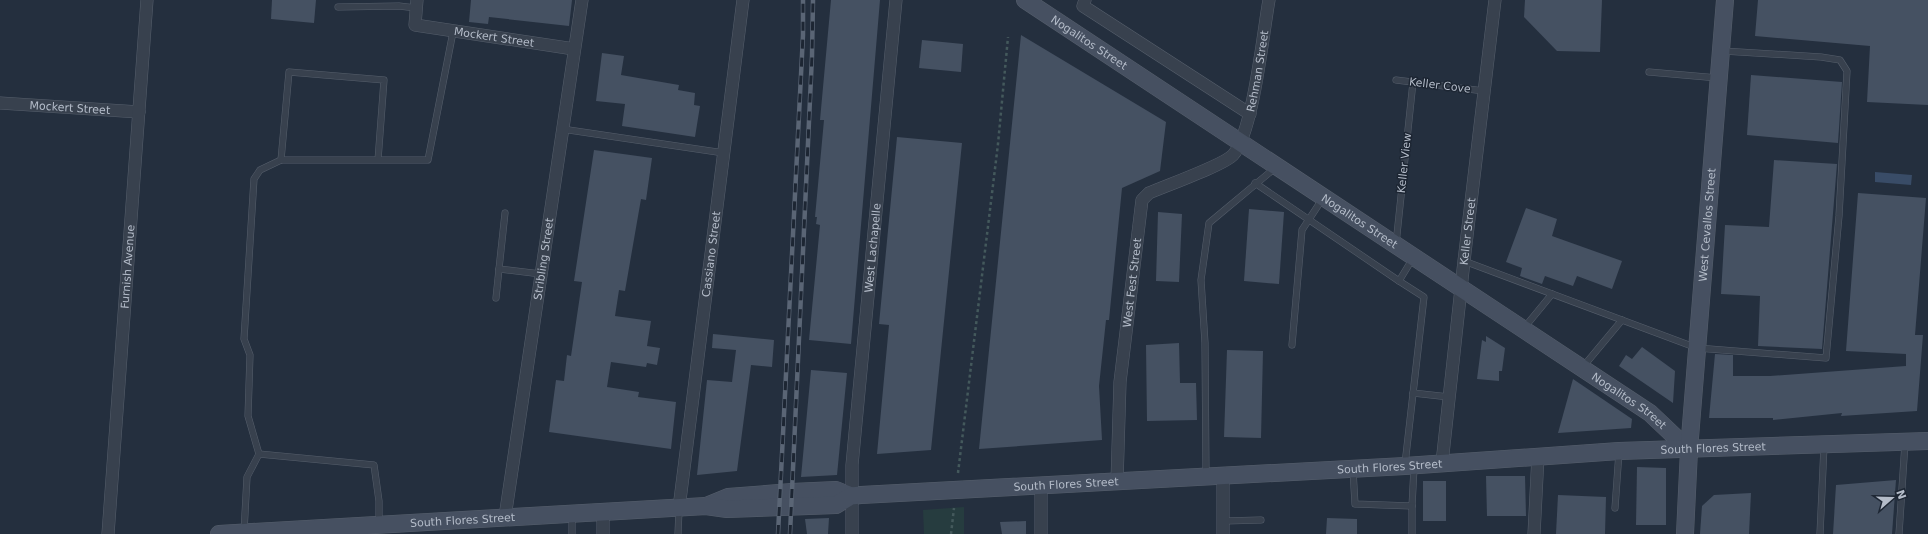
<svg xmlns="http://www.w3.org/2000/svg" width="1928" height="534" font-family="'DejaVu Sans',sans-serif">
<rect width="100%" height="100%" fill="#242f3e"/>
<!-- green -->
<path fill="#263c3f" d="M964,507V534H924L923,510Z"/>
<!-- water -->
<path fill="#394c67" d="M1875,172L1912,175L1911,185L1875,182Z"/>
<!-- building -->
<g fill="#455162">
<path d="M272,0H316L314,23L271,19Z"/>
<path d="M471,0H572L569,26L489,17L488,24L469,22Z"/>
<path d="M831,0H880L851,344L809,340L820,225L816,224L817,217H815L824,120H820Z"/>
<path d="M1525,0H1602L1600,52L1557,51L1524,17Z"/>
<path d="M1758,0H1928V105L1867,102L1870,46L1755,36Z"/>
<path d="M1021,35L1166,122L1160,171L1122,188L1109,320H1106L1099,386L1102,440L979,449Z"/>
<path d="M922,40L963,44L961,72L919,68Z"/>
<path d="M602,53L624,56L621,75L679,85L678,90L695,93L694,105L700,106L695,137L622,126L625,104L596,101Z"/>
<path d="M1751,75L1842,82L1838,143L1747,135Z"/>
<path d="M897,137L962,143L931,450L877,454L889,325L879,324Z"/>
<path d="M594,150L652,158L646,200L641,199L625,291L619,290L615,316L651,321L647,346L660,348L657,365L647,363L646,367L611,362L607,387L639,392L638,397L676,402L671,449L549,432L556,380L564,381L567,355L571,356L582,282L574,281Z"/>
<path d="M1774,160L1837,164L1822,349L1758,346L1760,296L1721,294L1725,225L1769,227Z"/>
<path d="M1858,193L1926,198L1915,335H1923L1917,411L1841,416L1842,413L1773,420V418H1709L1715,354L1733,355V376H1770L1906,366V354L1846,351Z"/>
<path d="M1526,208L1557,219L1552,236L1622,261L1612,289L1577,276L1573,286L1545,276L1542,284L1520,276L1522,268L1506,262Z"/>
<path d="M1249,209L1284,212L1279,284L1244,281Z"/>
<path d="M1158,212L1182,214L1179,282L1156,281Z"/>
<path d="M713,334L774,340L772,367L751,365L737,471L697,475L707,380L732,382L736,350L712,348Z"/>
<path d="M1486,336L1505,348L1502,371H1499V381L1477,379L1482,340L1486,342Z"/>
<path d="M1179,343L1180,383H1196L1197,420L1147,421L1146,345Z"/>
<path d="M1642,347L1675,371L1673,403L1619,366L1626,355L1632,359Z"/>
<path d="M1227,350L1263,351L1261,438L1224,437Z"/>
<path d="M811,370L847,373L837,475L801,477Z"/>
<path d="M1573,379L1632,419L1631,428L1558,433Z"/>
<path d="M1637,467L1666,468V525H1636Z"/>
<path d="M1486,476H1525L1526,516H1487Z"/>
<path d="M1896,480L1892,534H1833L1836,485Z"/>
<rect x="1423" y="481" width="23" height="40"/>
<path d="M1751,493L1749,534H1700L1702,506L1714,495Z"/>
<path d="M1558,495L1606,497L1605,534H1556Z"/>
<path d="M829,518L828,534H807L805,519Z"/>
<path d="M1327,518L1357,519V534H1326Z"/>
<path d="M1026,521V534H1002L1000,522Z"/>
</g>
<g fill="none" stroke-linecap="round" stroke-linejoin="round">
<!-- lane casing -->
<g stroke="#565f6c" stroke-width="7">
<g id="lane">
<path d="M338,7L399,6L416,8"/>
<path d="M1649,72L1718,78"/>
<path d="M1396,80L1484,91"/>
<path d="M562,129L724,153"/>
<path d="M281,160L260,170L254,179L244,339L250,355L248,416L259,454L374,465L379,501V523"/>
<path d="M378,160L384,80L289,72L281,160H428L453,32"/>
<path d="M1255,183L1399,281L1413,258"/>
<path d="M505,213L499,269L541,274"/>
<path d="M1396,244L1413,82"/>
<path d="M1464,261L1697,348L1826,358L1839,216L1847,71L1840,60L1821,57L1723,51"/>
<path d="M1399,281L1424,297L1405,464"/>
<path d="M496,298L499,269"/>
<path d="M1524,328L1552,294"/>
<path d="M1292,345L1302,230L1323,198"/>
<path d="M1582,368L1622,320"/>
<path d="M1413,393L1449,397"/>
<path d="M1353,470L1355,504L1412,506L1414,468"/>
<path d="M1206,475L1205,343L1201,280L1209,223L1275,168"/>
<path d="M1412,506V534"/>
<path d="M1615,508L1619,452"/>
<path d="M572,516V534"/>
<path d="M1224,521L1261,520"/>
<path d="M244,532L247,477L259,454"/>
<path d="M678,534L679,510"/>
<path d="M1820,534L1824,446"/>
<path d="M1899,534L1905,443"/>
</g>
</g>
<!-- street casing -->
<g stroke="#565f6c" stroke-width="13">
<g id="street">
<path id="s1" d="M417,0L415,25L574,49"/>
<path d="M1085,0L1083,6L1250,114"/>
<path id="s2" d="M0,103L139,112"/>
<path id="s3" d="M1442,463L1464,261L1495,0"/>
<path d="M1223,476V534"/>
<path id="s4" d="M1117,482L1120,382L1142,200L1149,193C1165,186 1224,165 1233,155C1253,133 1263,33 1269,0"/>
<path d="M1041,486V534"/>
<path id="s5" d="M679,508L743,0"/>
<path id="s6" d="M505,517L582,0"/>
<path id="s7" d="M108,534L147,0"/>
<path d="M603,534V512"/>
<path id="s8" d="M852,534V465L896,0"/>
<path d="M1534,534L1538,456"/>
</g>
</g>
<!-- secondary casing -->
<g stroke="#565f6c" stroke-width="18">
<g id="secondary">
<path id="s9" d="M1025,0L1650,413L1689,450"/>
<path d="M706,506L728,497L792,492L836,490L851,496"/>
<path id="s10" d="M219,534L706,506L727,509L836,505L851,496L861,495L1405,466L1619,451L1928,441"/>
<path id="s11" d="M1685,534L1689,450L1725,0"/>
</g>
</g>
<!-- path -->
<g stroke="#44595c" stroke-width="2.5" stroke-dasharray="3 3" stroke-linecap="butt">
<path d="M958,473L998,144L1008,37"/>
<path d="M951,534L954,508"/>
</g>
<!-- lane -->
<use href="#lane" stroke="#38414e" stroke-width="6"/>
<!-- street -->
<use href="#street" stroke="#38414e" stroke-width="12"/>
<!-- secondary -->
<use href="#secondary" stroke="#465061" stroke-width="17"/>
<!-- rail casing -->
<g stroke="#5a6575" stroke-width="4.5">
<g id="rail">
<path d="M778,534L803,35V0"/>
<path d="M790,534L812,56L813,0"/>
</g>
</g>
<!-- rail -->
<use href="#rail" stroke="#1d2633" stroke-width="3" stroke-dasharray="9" stroke-linecap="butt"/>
</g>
<g text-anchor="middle" stroke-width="3" stroke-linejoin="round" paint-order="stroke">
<!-- street labels -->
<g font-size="11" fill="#b4bcc9" stroke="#1d2633">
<text dy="4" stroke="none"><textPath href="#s1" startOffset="105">Mockert Street</textPath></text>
<text dy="4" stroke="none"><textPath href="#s9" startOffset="77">Nogalitos Street</textPath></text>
<text dy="4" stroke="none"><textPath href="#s4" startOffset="474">Rehman Street</textPath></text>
<text transform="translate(1440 85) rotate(7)" y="4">Keller Cove</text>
<text dy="4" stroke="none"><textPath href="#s2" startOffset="70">Mockert Street</textPath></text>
<text transform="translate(1404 163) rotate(-84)" y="4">Keller View</text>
<text dy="4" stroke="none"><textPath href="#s9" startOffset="401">Nogalitos Street</textPath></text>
<text dy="4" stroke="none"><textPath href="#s11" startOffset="310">West Cevallos Street</textPath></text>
<text dy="4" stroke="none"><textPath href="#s3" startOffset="233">Keller Street</textPath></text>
<text dy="4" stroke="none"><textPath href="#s8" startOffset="287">West Lachapelle</textPath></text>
<text dy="4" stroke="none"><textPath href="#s5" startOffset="256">Cassiano Street</textPath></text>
<text dy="4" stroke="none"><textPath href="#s6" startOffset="261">Stribling Street</textPath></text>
<text dy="4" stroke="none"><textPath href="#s7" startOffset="268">Furnish Avenue</textPath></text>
<text dy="4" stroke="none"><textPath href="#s4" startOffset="200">West Fest Street</textPath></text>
<text dy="4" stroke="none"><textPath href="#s9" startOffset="725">Nogalitos Street</textPath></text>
<text dy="4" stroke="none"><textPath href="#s10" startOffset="1499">South Flores Street</textPath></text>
<text dy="4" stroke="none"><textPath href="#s10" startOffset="1175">South Flores Street</textPath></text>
<text dy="4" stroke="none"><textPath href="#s10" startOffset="851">South Flores Street</textPath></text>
<text dy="4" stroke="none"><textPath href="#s10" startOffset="244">South Flores Street</textPath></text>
</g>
</g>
<!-- north arrow -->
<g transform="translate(1892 498) rotate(70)" stroke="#1d2633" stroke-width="3" paint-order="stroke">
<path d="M0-3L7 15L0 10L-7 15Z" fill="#b4bcc9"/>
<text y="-6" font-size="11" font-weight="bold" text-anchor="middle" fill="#b4bcc9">N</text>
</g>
</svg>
